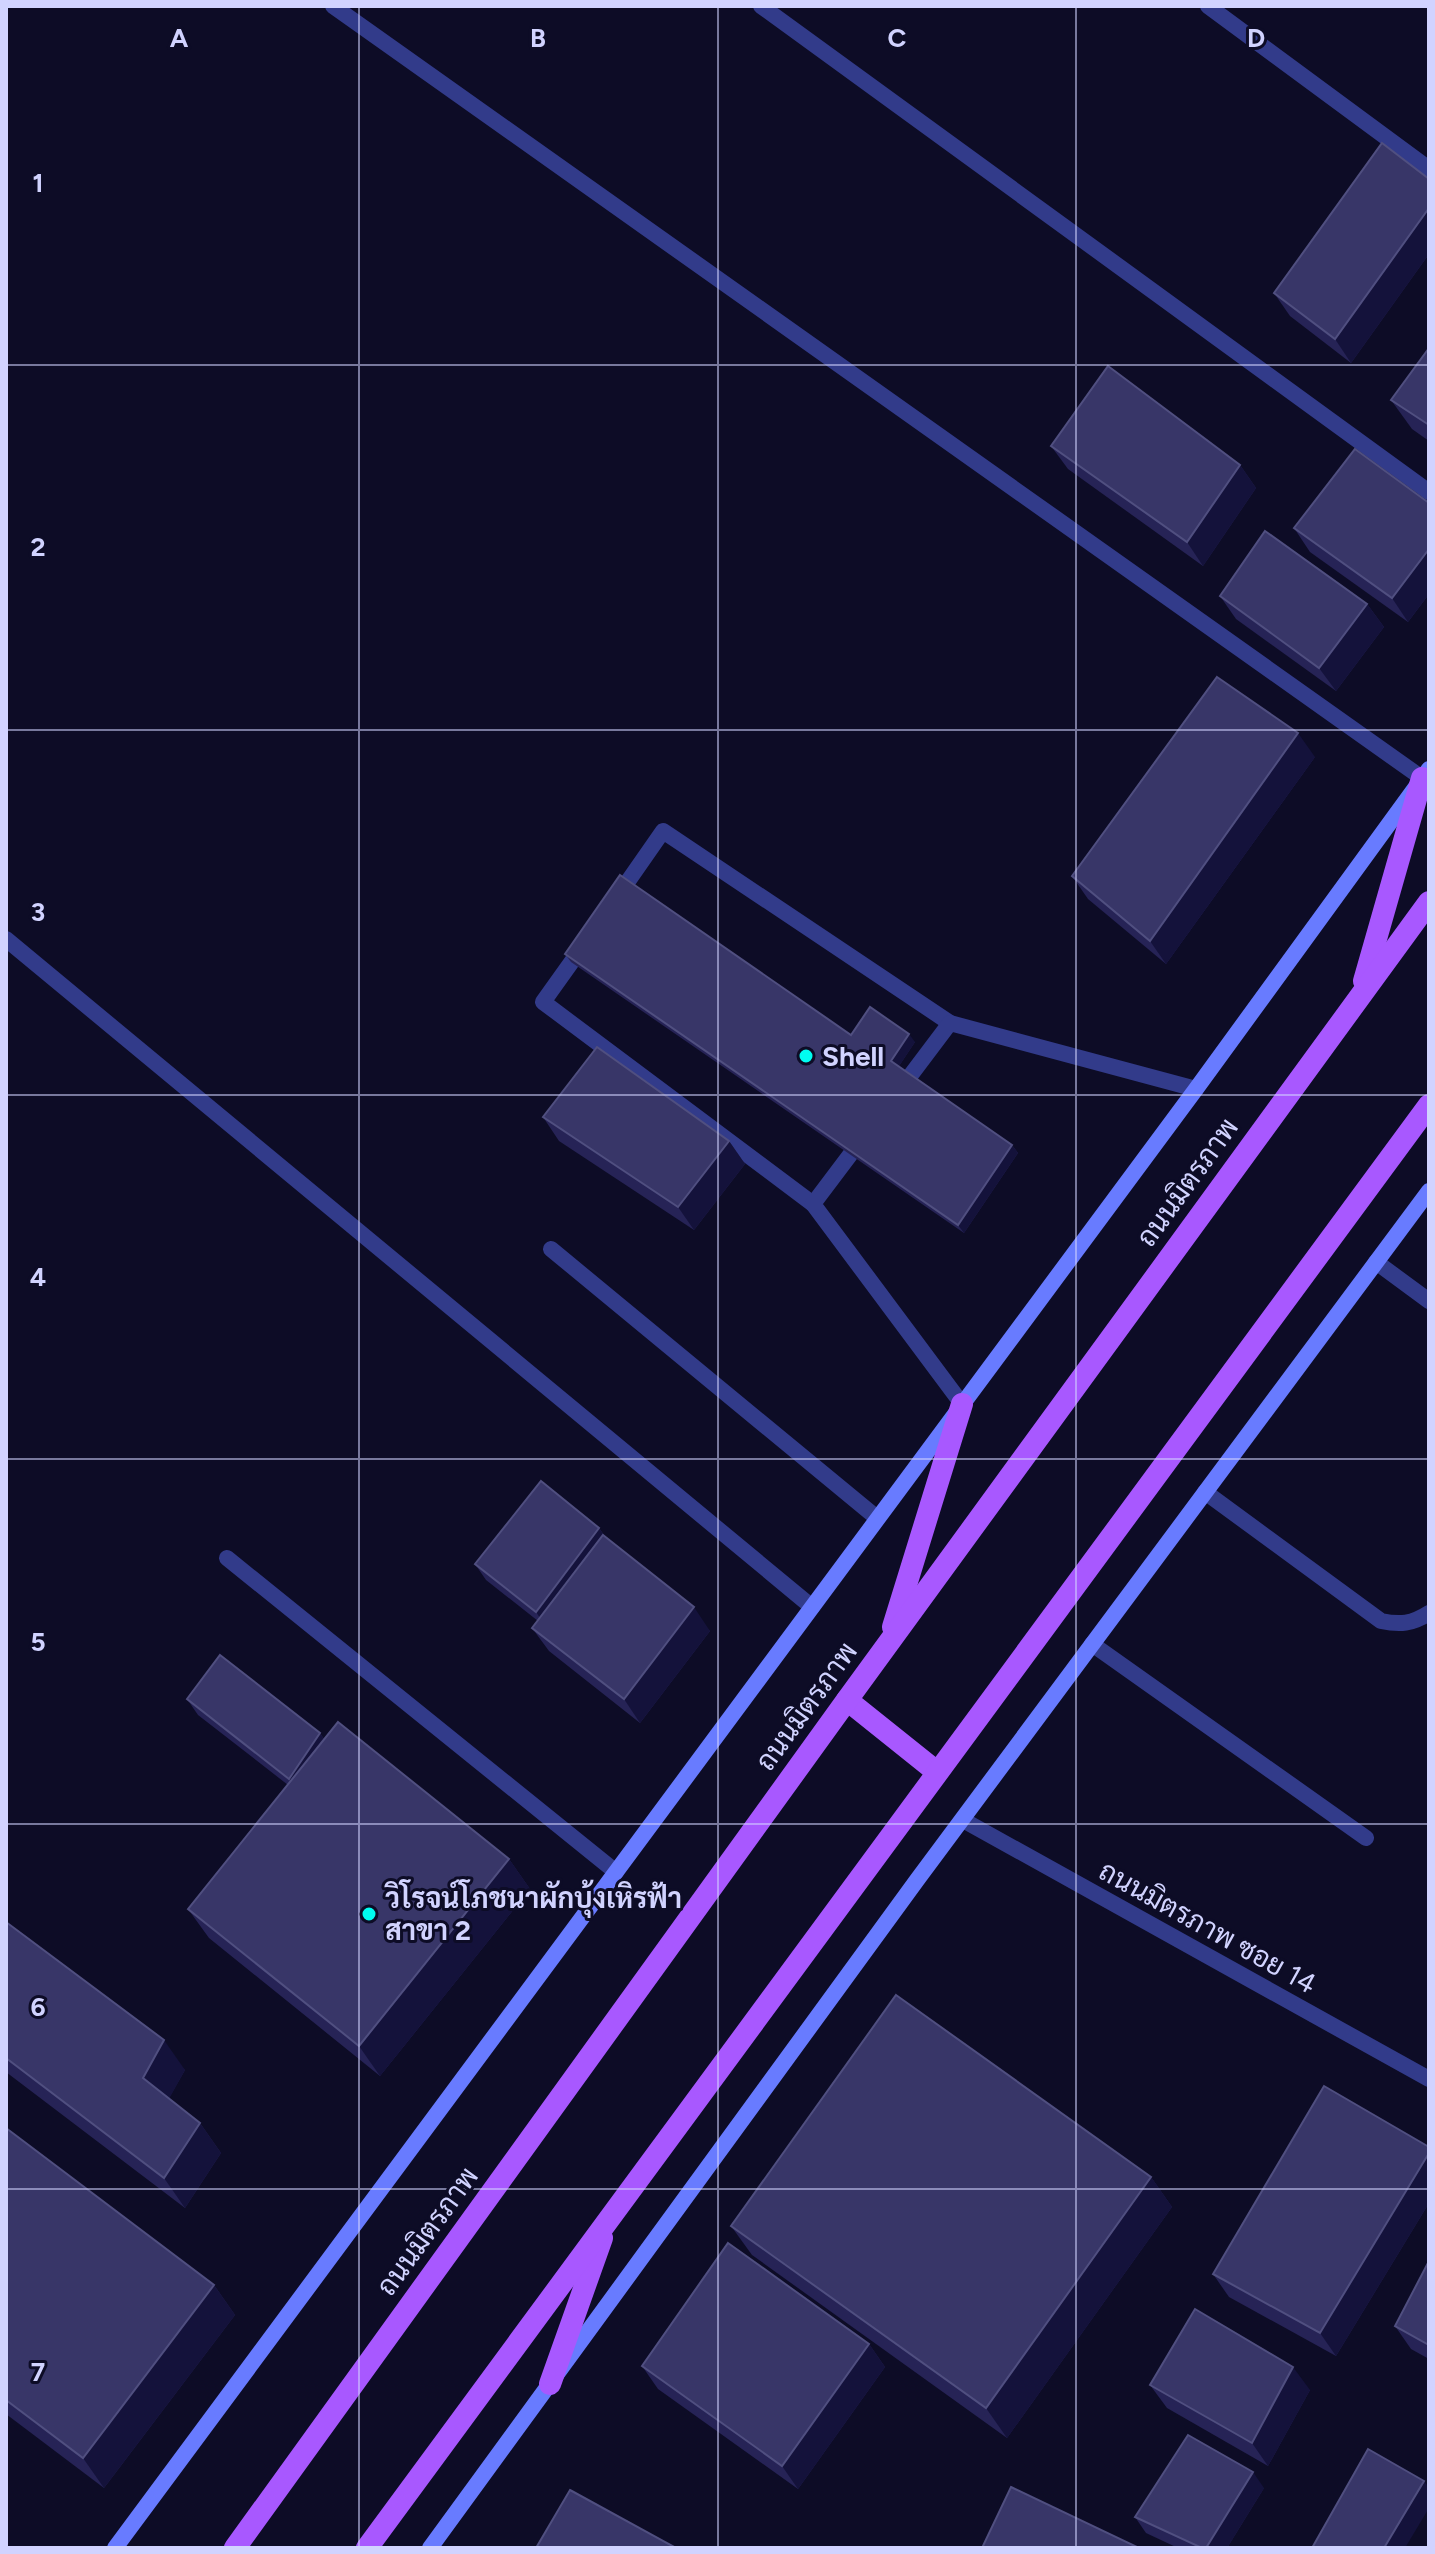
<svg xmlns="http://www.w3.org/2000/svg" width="1435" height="2554" font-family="Figtree,Sarabun,sans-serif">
<rect width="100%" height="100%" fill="#0d0c26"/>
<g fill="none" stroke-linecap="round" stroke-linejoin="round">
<!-- service -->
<g stroke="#323b8a" stroke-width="16">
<path d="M617,897L663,831L950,1023"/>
<path d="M583,946L543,1002L813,1204"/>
<path d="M898,1092L950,1023L1196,1089"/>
<path d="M862,1139L813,1204L962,1404"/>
<path d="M551,1249L877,1518"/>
<path d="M1376,1262L1429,1301"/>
<path d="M1205,1492L1381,1621C1400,1625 1412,1624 1429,1613"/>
<path d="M227,1558L616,1872"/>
<path d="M1092,1644L1366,1838"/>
</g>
<!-- minor -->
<g stroke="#323b8a" stroke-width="16">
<path d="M333,6L1422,778"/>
<path d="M761,6L1429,492"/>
<path d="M1208,6L1429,169"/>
<path d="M6,939L812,1607"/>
<path d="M963,1820L1429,2079"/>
</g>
<!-- secondary -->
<g stroke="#687bff" stroke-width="16">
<path d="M115,2548L1196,1089L1429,769"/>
<path d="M430,2548L917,1880L1429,1191"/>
</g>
<!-- primary -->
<g stroke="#a858ff" stroke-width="22">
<path d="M1364,981L1422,778"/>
<path d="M893,1627L962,1404"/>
<path d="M847,1700L937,1772"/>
<path d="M550,2384L602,2238"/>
<path d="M235,2548L847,1700L1429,902"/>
<path d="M367,2548L1429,1105"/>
</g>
</g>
<!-- wall -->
<g fill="#262356">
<path d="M1429,179V254L1351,363L1290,316L1274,293Z"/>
<path d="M1429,348V441L1412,429L1391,400Z"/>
<path d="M1051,446L1240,465L1256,488L1203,566L1068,469Z"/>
<path d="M1429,503V594L1408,622L1310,552L1294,528Z"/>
<path d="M1220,596L1367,604L1384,627L1336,691L1236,619Z"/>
<path d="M1315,757L1166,964L1088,899L1072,876Z"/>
<path d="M565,954L851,1035L915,1042L899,1066L1012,1145L1018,1153L964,1233L571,962Z"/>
<path d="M543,1117L729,1141L745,1164L694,1230L559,1141Z"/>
<path d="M599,1528L604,1535L710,1631L640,1723L549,1651L532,1628L538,1621L486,1580L475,1564Z"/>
<path d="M187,1699L320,1733L324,1739L509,1859L530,1889L380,2076L209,1938L188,1909L288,1785L198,1715Z"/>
<path d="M6,1922L185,2070L169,2098L200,2123L221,2153L185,2208L6,2072Z"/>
<path d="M6,2128L214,2285L235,2315L104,2488L6,2414Z"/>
<path d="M1429,2147V2203L1336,2356L1229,2297L1213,2274Z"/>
<path d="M1151,2177L1172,2207L1007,2438L752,2255L731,2226Z"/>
<path d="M1429,2261V2359L1411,2349L1395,2326Z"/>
<path d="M869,2344L885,2367L798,2489L658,2389L642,2366Z"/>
<path d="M1150,2385L1310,2390L1268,2466L1167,2408Z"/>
<path d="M1264,2488L1227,2548H1178L1146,2533L1135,2517Z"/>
</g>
<!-- shaded-wall -->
<g fill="#14123b">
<path d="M1429,208V254L1351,363L1335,339Z"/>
<path d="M1240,465L1256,488L1203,566L1187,542Z"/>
<path d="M1429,549V594L1408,622L1392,598Z"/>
<path d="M1367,604L1384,627L1336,691L1319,668Z"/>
<path d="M1298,733L1315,757L1166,964L1150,941Z"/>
<path d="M909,1034L915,1042L897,1069L891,1061Z"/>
<path d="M729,1141L745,1164L694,1230L678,1207Z"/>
<path d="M1012,1145L1018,1153L964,1233L958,1225Z"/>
<path d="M599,1528L610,1544L547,1628L536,1612Z"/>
<path d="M694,1607L710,1631L640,1723L624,1699Z"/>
<path d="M320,1733L331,1750L300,1795L289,1779Z"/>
<path d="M509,1859L530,1889L380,2076L359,2046Z"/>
<path d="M164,2040L185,2070L164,2108L143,2078Z"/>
<path d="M200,2123L221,2153L185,2208L164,2178Z"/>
<path d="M1429,2153V2203L1336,2356L1320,2333Z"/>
<path d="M1151,2177L1172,2207L1007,2438L986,2408Z"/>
<path d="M214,2285L235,2315L104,2488L83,2458Z"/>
<path d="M869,2344L885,2367L798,2489L782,2466Z"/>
<path d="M1293,2367L1310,2390L1268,2466L1252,2443Z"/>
<path d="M1253,2472L1264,2488L1227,2548H1206Z"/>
<path d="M1424,2481L1429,2488V2508L1405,2548H1384Z"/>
</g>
<!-- building -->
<g fill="#383668" stroke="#504f80" stroke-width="2">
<path d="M1382,143L1429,179V208L1335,339L1274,293Z"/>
<path d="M1429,348V425L1391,400Z"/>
<path d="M1108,366L1240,465L1187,542L1051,446Z"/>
<path d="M1355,449L1429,503V549L1392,598L1294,528Z"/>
<path d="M1265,531L1367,604L1319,668L1220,596Z"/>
<path d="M1217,677L1298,733L1150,941L1072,876Z"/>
<path d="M620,875L851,1035L870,1007L909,1034L891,1061L1012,1145L958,1225L565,954Z"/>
<path d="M597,1047L729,1141L678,1207L543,1117Z"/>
<path d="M541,1481L599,1528L536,1612L475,1564Z"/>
<path d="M603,1535L694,1607L624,1699L532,1628Z"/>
<path d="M220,1655L320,1733L289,1779L187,1699Z"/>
<path d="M338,1722L509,1859L359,2046L188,1909Z"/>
<path d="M6,1922L164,2040L143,2078L200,2123L164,2178L6,2058Z"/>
<path d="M896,1995L1151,2177L986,2408L731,2226Z"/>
<path d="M1324,2086L1429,2147V2153L1320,2333L1213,2274Z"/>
<path d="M6,2128L214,2285L83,2458L6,2400Z"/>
<path d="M728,2243L869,2344L782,2466L642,2366Z"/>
<path d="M1429,2261V2345L1395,2326Z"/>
<path d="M1195,2309L1293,2367L1252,2443L1150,2385Z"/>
<path d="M1188,2435L1253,2472L1206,2548H1202L1135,2517Z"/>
<path d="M1368,2449L1424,2481L1384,2548H1312Z"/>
<path d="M1011,2487L1139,2548H982Z"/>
<path d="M570,2490L676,2548H536Z"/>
</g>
<!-- grid -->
<path fill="none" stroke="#d1d3ff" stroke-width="2" stroke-opacity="0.55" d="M359,6V2548M718,6V2548M1076,6V2548M6,365H1429M6,730H1429M6,1095H1429M6,1459H1429M6,1824H1429M6,2189H1429"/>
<!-- markers -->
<g fill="#00fcf1" stroke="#0d0c26" stroke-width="3">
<circle cx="806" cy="1056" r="8"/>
<circle cx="369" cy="1914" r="8"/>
</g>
<g text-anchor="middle" stroke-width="6" stroke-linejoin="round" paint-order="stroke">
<!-- poi labels -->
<g font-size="28" font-weight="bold" fill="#d1d3ff" stroke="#0d0c26" text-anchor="start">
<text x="822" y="1066">Shell</text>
<text x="385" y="1908">วิโรจน์โภชนาผักบุ้งเหิรฟ้า<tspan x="385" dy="32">สาขา 2</tspan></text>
</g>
<!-- street labels -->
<g font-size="28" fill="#d1d3ff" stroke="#0d0c26">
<text transform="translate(1187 1182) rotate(-54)" y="10">ถนนมิตรภาพ</text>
<text transform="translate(806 1706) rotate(-54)" y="10">ถนนมิตรภาพ</text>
<text transform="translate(1208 1927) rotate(29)" y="10">ถนนมิตรภาพ ซอย 14</text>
<text transform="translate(427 2231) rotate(-54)" y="10">ถนนมิตรภาพ</text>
</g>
</g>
<g font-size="26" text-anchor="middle" font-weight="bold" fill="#d1d3ff" stroke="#0d0c26" stroke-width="6" stroke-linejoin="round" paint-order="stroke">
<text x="179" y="47">A</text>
<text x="538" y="47">B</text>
<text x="897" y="47">C</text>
<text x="1256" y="47">D</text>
<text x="38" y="192">1</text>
<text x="38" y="556">2</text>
<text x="38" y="921">3</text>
<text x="38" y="1286">4</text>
<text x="38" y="1651">5</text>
<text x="38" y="2016">6</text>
<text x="38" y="2381">7</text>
</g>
<!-- border -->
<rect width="1435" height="2554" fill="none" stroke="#d1d3ff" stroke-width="16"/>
</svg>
